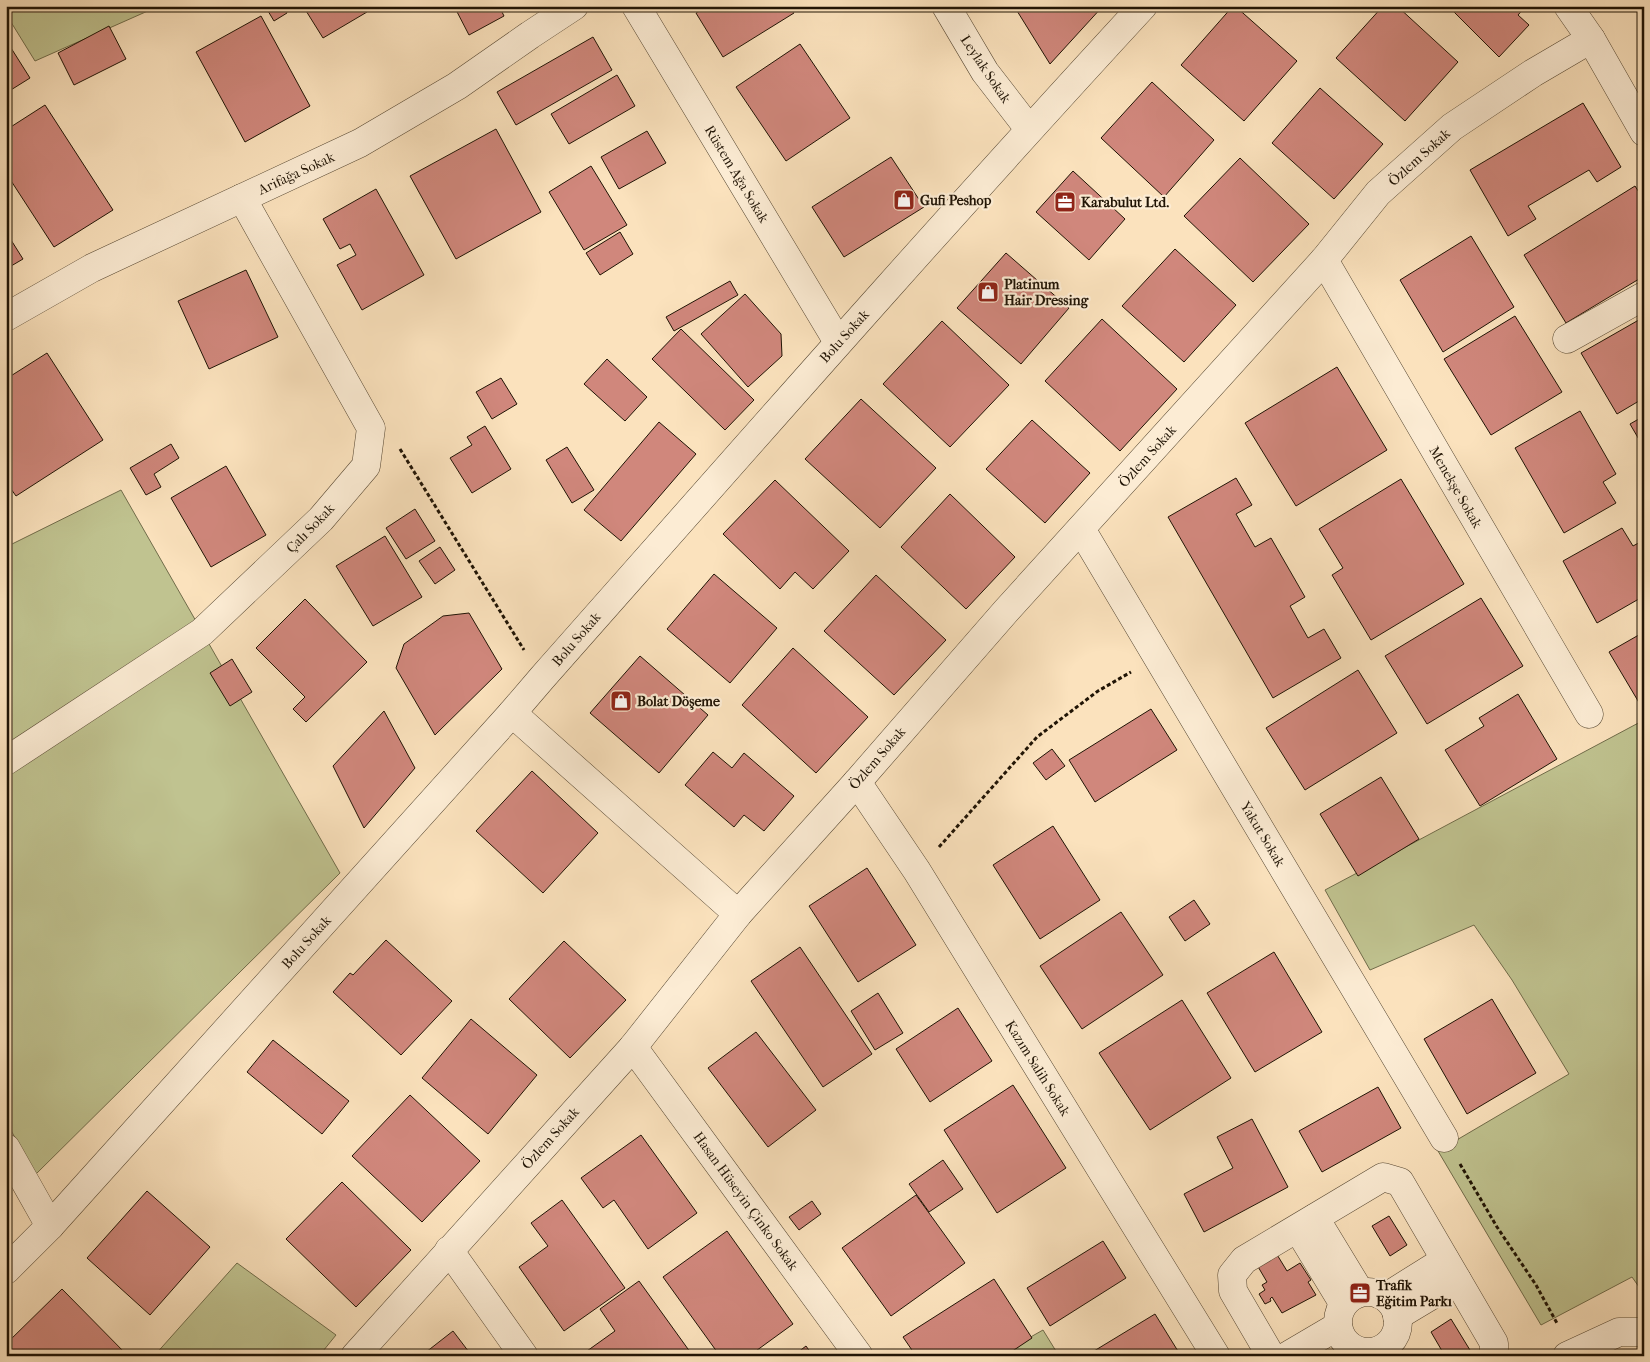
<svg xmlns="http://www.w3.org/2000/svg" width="1650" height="1362" font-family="'IM FELL French Canon',serif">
<rect width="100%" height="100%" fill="#fbe2bd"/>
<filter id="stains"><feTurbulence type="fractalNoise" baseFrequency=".004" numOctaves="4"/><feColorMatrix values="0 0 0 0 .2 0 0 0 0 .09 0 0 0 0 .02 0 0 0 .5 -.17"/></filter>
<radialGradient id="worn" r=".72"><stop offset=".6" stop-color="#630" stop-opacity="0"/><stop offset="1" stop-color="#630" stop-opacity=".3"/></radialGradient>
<!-- green -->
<g fill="#c0c390" stroke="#706c4a">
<path d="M6,6H159L35,61L6,14Z"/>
<path d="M121,490L340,873L35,1175L6,1121V547Z"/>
<path d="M1644,720V1294L1632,1277L1541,1325L1438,1151L1569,1074L1512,980L1474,925L1370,970L1325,890Z"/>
<path d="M237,1263L336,1335L319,1356H154Z"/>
<path d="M1043,1330L1059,1356H997Z"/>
</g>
<!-- building -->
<g fill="#d0877c" stroke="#201405">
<path d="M265,6H284L287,13L274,21Z"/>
<path d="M303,6H364L367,12L323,38Z"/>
<path d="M454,6H499L504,16L469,35Z"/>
<path d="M708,6H790L794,13L723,57L696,13Z"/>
<path d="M1014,6H1103L1050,64Z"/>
<path d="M1233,6H1235L1297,61L1244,121L1181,65Z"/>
<path d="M1383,6H1397L1458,62L1405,121L1336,58Z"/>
<path d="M1448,6H1526L1518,15L1529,25L1499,57Z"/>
<path d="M261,16L310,106L245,142L196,52Z"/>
<path d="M1644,25V35L1639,28Z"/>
<path d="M109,26L126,59L74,85L58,53Z"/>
<path d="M593,37L612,70L516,125L497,92Z"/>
<path d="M6,40L30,78L6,93Z"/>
<path d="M800,44L850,118L786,161L736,87Z"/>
<path d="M617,75L635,106L569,144L551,114Z"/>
<path d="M1152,82L1214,140L1164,197L1101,138Z"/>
<path d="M1320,88L1383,144L1334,199L1272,143Z"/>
<path d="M1583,103L1621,167L1597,182L1589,170L1528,206L1536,219L1508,236L1470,170Z"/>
<path d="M45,105L113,210L54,247L6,173V130Z"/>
<path d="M496,129L541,212L456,259L410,176Z"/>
<path d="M647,131L666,163L619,189L601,157Z"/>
<path d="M891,157L924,207L844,257L812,207Z"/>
<path d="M1240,158L1309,224L1253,282L1184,216Z"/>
<path d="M591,166L627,225L584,250L549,192Z"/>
<path d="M1073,171L1125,219L1089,260L1036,212Z"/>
<path d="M1635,186L1644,200V276L1566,323L1524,255Z"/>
<path d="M376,189L424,275L362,310L337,265L356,255L350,244L340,249L323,219Z"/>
<path d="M6,232L23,259L6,269Z"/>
<path d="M620,232L633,254L600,275L586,253Z"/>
<path d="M1471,236L1514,307L1443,352L1400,280Z"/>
<path d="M1175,249L1236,305L1184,362L1122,306Z"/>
<path d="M1006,253L1069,308L1021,364L957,308Z"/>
<path d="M246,270L278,337L209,369L178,301Z"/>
<path d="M730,281L738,295L674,331L666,317Z"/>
<path d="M745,294L781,334L782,356L748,387L701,334Z"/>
<path d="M1515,316L1562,392L1491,435L1444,359Z"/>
<path d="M1644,317V398L1617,414L1581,353Z"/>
<path d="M1102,319L1177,389L1120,451L1045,381Z"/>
<path d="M942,321L1009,385L950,447L883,384Z"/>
<path d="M681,329L754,400L725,430L652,359Z"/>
<path d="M47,353L103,440L16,496L6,482V379Z"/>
<path d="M607,359L647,397L625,421L584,384Z"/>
<path d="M1337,367L1387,450L1296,506L1245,423Z"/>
<path d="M501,378L517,404L492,419L476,392Z"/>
<path d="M861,399L936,468L880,528L805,459Z"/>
<path d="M1580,411L1616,474L1603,482L1616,503L1564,533L1515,448Z"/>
<path d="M1644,416V448L1630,424Z"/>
<path d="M1032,420L1090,473L1045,523L986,469Z"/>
<path d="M659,422L696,454L621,541L584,510Z"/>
<path d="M485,426L511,469L472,493L450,458L472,445L467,437Z"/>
<path d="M171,444L179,458L154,474L161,487L146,495L130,468Z"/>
<path d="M567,447L594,490L572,503L546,460Z"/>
<path d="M226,466L266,535L211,567L171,498Z"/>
<path d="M1236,478L1252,505L1236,514L1255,547L1271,538L1305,597L1290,606L1308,638L1324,629L1341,658L1273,698L1168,517Z"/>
<path d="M1401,479L1464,584L1371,640L1332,575L1343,568L1319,529Z"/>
<path d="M775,480L849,551L813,589L795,572L780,589L723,534Z"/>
<path d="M950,494L1015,557L966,609L901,547Z"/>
<path d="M415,509L435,541L406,559L386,528Z"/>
<path d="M1622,528L1633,546L1644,540V596L1597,623L1563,561Z"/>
<path d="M385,536L422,597L373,626L336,566Z"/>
<path d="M440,547L455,570L435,584L419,561Z"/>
<path d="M714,574L777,628L730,683L667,629Z"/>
<path d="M876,575L946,640L894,695L824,631Z"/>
<path d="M1481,598L1523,666L1427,724L1385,656Z"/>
<path d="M305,599L367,662L306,722L293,709L305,697L256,648Z"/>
<path d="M469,613L502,669L435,735L396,668L404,644L443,616Z"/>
<path d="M1644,632V711L1609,652Z"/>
<path d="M793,648L868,717L816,773L742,705Z"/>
<path d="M640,656L708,715L659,773L590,713Z"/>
<path d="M232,659L252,692L230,706L210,673Z"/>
<path d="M1358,670L1397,733L1305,790L1266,728Z"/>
<path d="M1518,694L1557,759L1480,806L1445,750L1484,726L1479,718Z"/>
<path d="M1151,709L1177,750L1095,802L1069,760Z"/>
<path d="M384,711L415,768L364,828L333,766Z"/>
<path d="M1052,749L1065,766L1046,780L1033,763Z"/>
<path d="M713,752L732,768L744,753L794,796L764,831L744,815L734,827L685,785Z"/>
<path d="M532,771L598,833L543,893L476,831Z"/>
<path d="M1381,777L1419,839L1358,876L1320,814Z"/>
<path d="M1053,826L1100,900L1040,939L993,865Z"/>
<path d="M867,868L916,945L858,982L809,906Z"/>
<path d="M1194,900L1210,924L1185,941L1169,917Z"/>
<path d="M1121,912L1163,975L1082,1029L1040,966Z"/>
<path d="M386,940L452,1001L401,1055L333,992L350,973L353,975Z"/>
<path d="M564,941L626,1000L570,1058L509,999Z"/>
<path d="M800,947L872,1054L823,1087L751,981Z"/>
<path d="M1274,952L1322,1032L1255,1072L1207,993Z"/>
<path d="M878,993L903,1033L875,1050L851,1011Z"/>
<path d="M1492,999L1536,1073L1467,1114L1424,1039Z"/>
<path d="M1182,1000L1231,1078L1150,1130L1099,1053Z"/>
<path d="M958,1008L992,1061L930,1102L896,1049Z"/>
<path d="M471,1019L537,1075L488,1134L422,1078Z"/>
<path d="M756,1032L816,1110L768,1147L708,1068Z"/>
<path d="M273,1040L349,1101L322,1134L247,1072Z"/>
<path d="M1013,1085L1066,1168L997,1213L944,1130Z"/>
<path d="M1378,1087L1401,1128L1322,1172L1299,1131Z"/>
<path d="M410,1095L480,1161L422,1222L352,1156Z"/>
<path d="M1252,1119L1288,1187L1204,1232L1184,1194L1233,1168L1217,1137Z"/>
<path d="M641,1135L697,1213L648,1249L614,1200L603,1208L581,1178Z"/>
<path d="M943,1160L963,1189L929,1212L909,1184Z"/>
<path d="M342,1182L411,1250L356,1307L286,1239Z"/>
<path d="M147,1191L210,1247L150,1315L87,1258Z"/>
<path d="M916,1195L965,1263L891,1316L842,1248Z"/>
<path d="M562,1200L625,1288L564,1331L519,1267L548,1246L531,1223Z"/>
<path d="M812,1201L821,1214L799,1230L789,1217Z"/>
<path d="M1389,1216L1407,1245L1390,1256L1372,1226Z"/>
<path d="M727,1231L793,1324L749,1356H720L663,1277Z"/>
<path d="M1103,1241L1126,1278L1050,1326L1027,1288Z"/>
<path d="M1276,1253L1287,1271L1300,1263L1311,1280L1308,1282L1316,1295L1282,1313L1272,1297L1270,1299L1271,1301L1265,1304L1259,1294L1265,1290L1262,1285L1267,1282L1257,1265Z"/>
<path d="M994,1279L1032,1338L1005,1356H916L903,1337Z"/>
<path d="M639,1281L693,1356H580L615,1331L600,1309Z"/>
<path d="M62,1289L128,1356H10L6,1352V1344Z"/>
<path d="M1155,1314L1181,1356H1097L1094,1351Z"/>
<path d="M1451,1319L1473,1355L1472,1356H1445L1431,1332Z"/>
<path d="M453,1331L472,1356H421Z"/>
<path d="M806,1346L813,1356H793Z"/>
</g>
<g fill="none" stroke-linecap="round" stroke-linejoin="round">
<!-- minor casing -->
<g stroke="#574833" stroke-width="29">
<g id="minor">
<path d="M636,6L838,342"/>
<path d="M946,6L985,72L1029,129"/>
<path d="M1568,6L1591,39L1644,132"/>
<path d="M1324,260L1589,714"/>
<path d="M6,317L92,268L360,143L457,86L530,35L574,6"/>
<path d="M1567,339L1644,296"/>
<path d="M1081,529L1444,1138"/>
<path d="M512,713L738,914"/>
<path d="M6,761L202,632L321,519L366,466L371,428L242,198"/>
<path d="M857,782L917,871L1216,1356"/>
<path d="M633,1047L859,1356"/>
<path d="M6,1148L50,1226"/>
<path d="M1315,1218L1360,1292"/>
<path d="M1298,1229L1343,1303"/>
<path d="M449,1250L524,1356"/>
<path d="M6,1270L50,1226L512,713L542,678C741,453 939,227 1143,6"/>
<circle cx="1368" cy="1322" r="30"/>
<path d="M1386,1297L1445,1260"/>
<path d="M1397,1316L1457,1280"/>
<path d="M355,1356L633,1047L738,914L857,782L1006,611L1324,260L1378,193L1452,127L1533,73L1591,39"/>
<path d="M1271,1356L1233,1291L1232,1275L1244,1260L1383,1177L1400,1182L1494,1343V1356"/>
<path d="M1287,1356L1338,1326"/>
<path d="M1567,1356L1619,1332H1644"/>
</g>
</g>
<!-- path -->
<g stroke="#201405" stroke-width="3" stroke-dasharray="4 2.5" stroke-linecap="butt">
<path d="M400,449L524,650"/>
<path d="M939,847L1037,737L1098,691L1131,672"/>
<path d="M1460,1164L1497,1227L1536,1285L1558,1325"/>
</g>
<!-- minor -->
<use href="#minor" stroke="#fcecd4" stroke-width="28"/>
</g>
<!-- icons -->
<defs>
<g id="shop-square" transform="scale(1.125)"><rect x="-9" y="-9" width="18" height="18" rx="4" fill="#8f2418" stroke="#fcecd4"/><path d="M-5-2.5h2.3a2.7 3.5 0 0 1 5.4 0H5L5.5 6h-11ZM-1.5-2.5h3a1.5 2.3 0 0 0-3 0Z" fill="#fff"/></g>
<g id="office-square" transform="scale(1.125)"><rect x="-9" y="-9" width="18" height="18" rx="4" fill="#8f2418" stroke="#fcecd4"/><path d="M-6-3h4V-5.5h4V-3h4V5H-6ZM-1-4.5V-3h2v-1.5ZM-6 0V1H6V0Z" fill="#fff"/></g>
</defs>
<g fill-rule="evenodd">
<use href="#shop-square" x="904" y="200"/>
<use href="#office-square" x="1065" y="202"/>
<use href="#shop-square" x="988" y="292"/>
<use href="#shop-square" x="621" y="701"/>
<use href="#office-square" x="1360" y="1293"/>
</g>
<g text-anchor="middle" stroke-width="4.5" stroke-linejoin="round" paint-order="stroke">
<!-- street labels -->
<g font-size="14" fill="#201405" stroke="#fcecd4">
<text transform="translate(986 69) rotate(56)" y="5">Leylak Sokak</text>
<text transform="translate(1419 157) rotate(-42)" y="5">Özlem Sokak</text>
<text transform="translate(296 173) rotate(-25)" y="5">Arifağa Sokak</text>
<text transform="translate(737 174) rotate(59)" y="5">Rüstem Ağa Sokak</text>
<text transform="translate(844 336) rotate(-48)" y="5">Bolu Sokak</text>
<text transform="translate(1147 456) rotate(-48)" y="5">Özlem Sokak</text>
<text transform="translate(1456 487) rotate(60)" y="5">Menekşe Sokak</text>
<text transform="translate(310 528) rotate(-46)" y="5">Çalı Sokak</text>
<text transform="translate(576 639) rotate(-49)" y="5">Bolu Sokak</text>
<text transform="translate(877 758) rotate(-49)" y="5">Özlem Sokak</text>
<text transform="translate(1263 834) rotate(59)" y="5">Yakut Sokak</text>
<text transform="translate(306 942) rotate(-48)" y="5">Bolu Sokak</text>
<text transform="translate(1038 1068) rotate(58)" y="5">Kazım Salih Sokak</text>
<text transform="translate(550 1138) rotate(-48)" y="5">Özlem Sokak</text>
<text transform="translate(746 1201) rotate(54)" y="5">Hasan Hüseyin Çinko Sokak</text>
</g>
<!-- poi labels -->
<g font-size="14" font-weight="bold" fill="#201405" stroke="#fcecd4" text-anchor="start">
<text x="920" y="205">Gufi Peshop</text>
<text x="1081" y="207">Karabulut Ltd.</text>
<text x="1004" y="289">Platinum<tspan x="1004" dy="16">Hair Dressing</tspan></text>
<text x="637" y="706">Bolat Döşeme</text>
<text x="1376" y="1290">Trafik<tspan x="1376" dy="16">Eğitim Parkı</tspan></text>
</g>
</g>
<!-- margin -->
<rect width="1650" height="1362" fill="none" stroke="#fbe2bd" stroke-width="25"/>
<rect x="8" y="8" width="1635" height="1347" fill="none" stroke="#201405" stroke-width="2.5"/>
<rect x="12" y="12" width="1625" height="1337" fill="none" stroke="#201405"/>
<rect width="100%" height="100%" filter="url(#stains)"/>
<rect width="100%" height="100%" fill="url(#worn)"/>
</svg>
